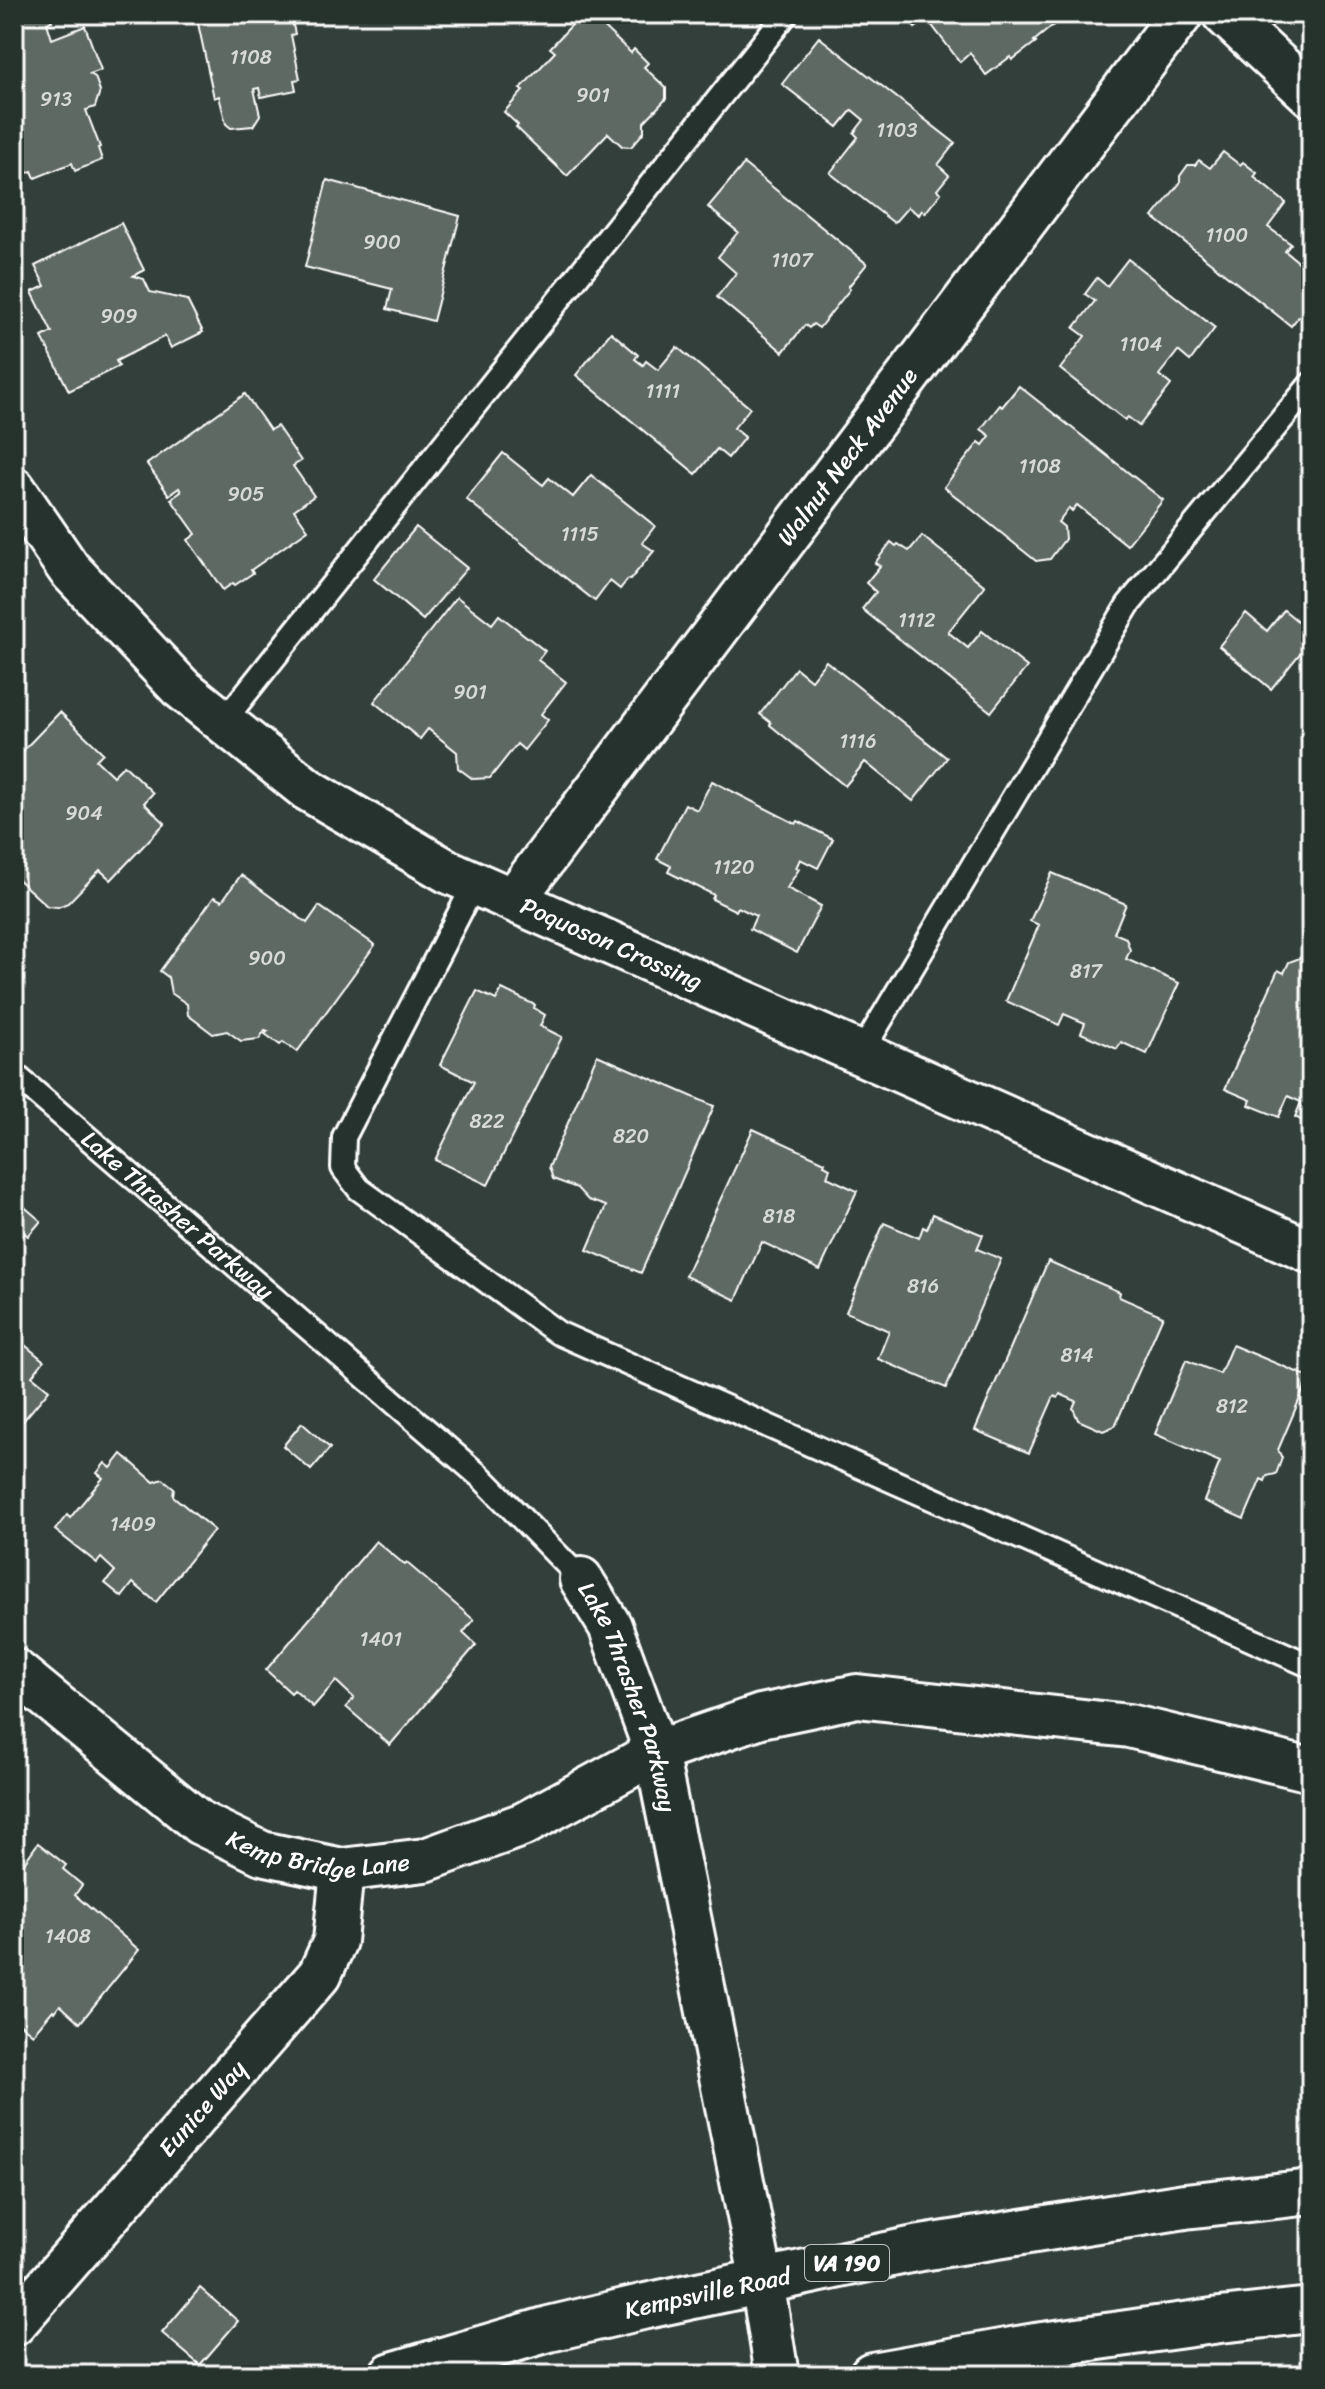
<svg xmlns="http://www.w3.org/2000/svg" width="1325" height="2389" font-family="Sriracha,sans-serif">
<rect width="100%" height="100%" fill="#333f3a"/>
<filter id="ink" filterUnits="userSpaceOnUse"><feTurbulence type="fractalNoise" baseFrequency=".0125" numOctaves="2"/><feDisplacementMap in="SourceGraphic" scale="16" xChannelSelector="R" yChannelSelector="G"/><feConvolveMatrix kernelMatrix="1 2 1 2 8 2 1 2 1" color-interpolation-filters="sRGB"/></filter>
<g filter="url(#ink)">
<!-- building -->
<g fill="#5f6964" stroke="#fff" stroke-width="2">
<path d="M14,14H49L52,21L47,23L52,39L85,26L101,70L90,74L95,77L100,91L95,107L86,110L100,147L98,148L102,160L75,171L72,163L35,178L32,171L14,178Z"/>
<path d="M196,14H286V17L291,16L295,34L291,35L300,79L294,80L296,90L261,97L259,88L254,89L260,115L253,126L231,128L226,124L219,96L214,98Z"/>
<path d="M582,14H590L631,53L634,49L648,63L644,67L666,88V99L644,122V132L631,147L622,146L608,133L567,176L516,127L518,125L504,112L523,91L520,89L555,52L550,48Z"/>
<path d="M904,14H1051L1057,22L1034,41L1036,42L1012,60L1010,57L986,75L970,53L960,62L927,19L915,28Z"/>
<path d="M819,37L955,143L938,165L949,175L937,190L941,193L925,213L922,210L919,215L908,207L894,223L830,173L858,137L854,133L864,120L852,110L838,127L782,84Z"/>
<path d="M1223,152L1240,165L1243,162L1257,173L1254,177L1286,203L1268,227L1291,244L1285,251L1311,272V301L1291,326L1153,217L1180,183V176L1188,165H1195L1199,160L1210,168Z"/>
<path d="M744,164L867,264L848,287L850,289L819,328L813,324L809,328L805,325L783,352L717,297L736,273L718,257L738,232L708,207Z"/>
<path d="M327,180L460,216L433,321L387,309L392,289L305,267Z"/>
<path d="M121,223L144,270L133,276L144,279L150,292L187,300L203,332L171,348L165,336L116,361L119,366L69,391L42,337L52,332L32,292L45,286L35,266Z"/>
<path d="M1128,259L1215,328L1190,361L1178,351L1159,375L1171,385L1139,426L1128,417L1125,420L1060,369L1085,336L1074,328L1095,301L1085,294L1097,278L1107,286Z"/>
<path d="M611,332L638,355L635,359L643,365L646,361L658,370L677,347L750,408L734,428L745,437L728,458L717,449L696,474L576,375Z"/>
<path d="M1019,386L1163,500L1127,545L1077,505L1072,511L1069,508L1058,522L1064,527L1065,539L1050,559L1036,561L944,487L979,442L983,445L990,436L981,429L1000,405L1002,407Z"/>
<path d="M245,394L270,430L277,426L301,461L293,466L314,496L294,510L308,530L251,570L253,573L235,585L233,583L223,590L188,540L196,534L171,499L181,492L179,488L169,495L147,464Z"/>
<path d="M503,453L543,485L549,478L573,497L591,475L655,526L642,543L654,551L630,580L628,579L620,589L610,581L595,601L466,499Z"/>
<path d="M416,527L467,568L423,620L374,579Z"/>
<path d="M922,536L985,586L948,632L968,648L982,631L1027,667L991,712L862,609L876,592L866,583L880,566L875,563L891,542L896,546L898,544L909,551Z"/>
<path d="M457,597L492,624L499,615L545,651L538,660L566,682L541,714L548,720L524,750L517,744L490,778L473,779L458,768L457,752L428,729L420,739L374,702Z"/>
<path d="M1284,610L1311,632V640L1271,689L1219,646L1246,613L1267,631Z"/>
<path d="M826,661L947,758L913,801L865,762L845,786L770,725L771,723L760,714L796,668L811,680Z"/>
<path d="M60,712L103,753L96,760L113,776L124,765L153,793L144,803L165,823L111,880L100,870L68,903L58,907L47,906L14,876V860L23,851L14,842V798L16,796L14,793V760Z"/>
<path d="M712,781L796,824L798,821L833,839L818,868L800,859L796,868L799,869L787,888L821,906L797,953L750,929L756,916L738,907L736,911L712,899L714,895L668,872L671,866L657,859L685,804L697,810Z"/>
<path d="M1052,873L1126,904L1114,933L1126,938L1130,950L1126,959L1179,983L1147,1054L1121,1042L1117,1049L1081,1033L1085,1023L1064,1014L1059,1025L1006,1001L1039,925L1030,921Z"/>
<path d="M241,875L307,923L319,906L375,945L297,1052L283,1042L280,1045L265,1034L268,1031L265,1030L259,1039L241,1041L227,1031L213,1034L188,1015L187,1004L171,993L168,977L160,971L214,897L222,901Z"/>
<path d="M1311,936V1125L1295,1117L1301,1102L1288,1096L1279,1117L1249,1105L1251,1100L1225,1089L1278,970L1284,973L1289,962L1300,958Z"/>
<path d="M502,989L535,1005L534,1008L545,1015L540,1026L562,1037L488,1185L435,1160L474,1082L440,1065L477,991L496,1000Z"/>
<path d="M597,1055L714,1106L641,1273L587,1250L606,1206L588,1200L577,1188L553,1179L549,1167Z"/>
<path d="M753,1129L825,1162L824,1165L830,1168L827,1177L857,1191L820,1270L762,1242L736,1300L685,1276Z"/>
<path d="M14,1198L41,1221L28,1236L14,1224Z"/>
<path d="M933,1214L983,1235L977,1249L1001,1259L946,1388L878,1359L889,1331L846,1312L884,1223L919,1238L923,1227L927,1229Z"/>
<path d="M1048,1261L1120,1292L1119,1297L1163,1316L1115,1426L1103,1431L1078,1420L1073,1408L1076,1401L1060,1394L1058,1398L1054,1396L1029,1453L975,1430Z"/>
<path d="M14,1336L44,1361L32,1376L49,1390L14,1432Z"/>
<path d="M1232,1345L1309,1377L1278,1450L1282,1458L1276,1474L1267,1476L1265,1481L1261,1479L1244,1519L1204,1501L1220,1462L1155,1434L1186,1360L1220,1374Z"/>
<path d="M302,1423L330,1448L311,1470L283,1446Z"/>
<path d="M122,1454L154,1482L163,1479L174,1488L173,1496L214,1530L156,1602L133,1583L122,1597L105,1583L115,1571L101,1558L97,1563L55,1530L67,1515L70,1518L103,1478L97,1473L105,1463L111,1468Z"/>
<path d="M1311,1495V1521L1305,1509Z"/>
<path d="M376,1541L405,1565L407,1563L474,1620L463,1633L476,1645L390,1745L346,1707L354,1698L336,1681L313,1707L294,1690L291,1693L266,1670Z"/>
<path d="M38,1843L66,1865L63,1869L82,1885L75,1895L139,1950L80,2023L60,2005L55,2012L53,2010L33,2034L14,2019V1877Z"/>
<path d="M200,2288L238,2321L200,2365L162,2333Z"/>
</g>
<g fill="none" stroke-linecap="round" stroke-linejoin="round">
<!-- lane casing -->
<g stroke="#fff" stroke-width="28">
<g id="lane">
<path d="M223,722L786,14"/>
<path d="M475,883L344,1137L343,1168L359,1189L558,1333L1311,1666"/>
<path d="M861,1053L1128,605L1311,384"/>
<path id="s1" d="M14,1074L482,1478L581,1579"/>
</g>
</g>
<!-- street casing -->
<g stroke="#fff" stroke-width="48">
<g id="street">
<path d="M1224,14L1311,95"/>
<path id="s2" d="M14,489L69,569L180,687L307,789L447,871L1311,1252"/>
<path id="s3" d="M514,899L1181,14"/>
<path id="s4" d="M581,1579L610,1626L656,1752L762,2281L777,2375"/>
<path id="s5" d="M14,1670L200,1823L262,1853L342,1870L425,1860L524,1824L656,1752L761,1716L857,1696L1129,1726L1311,1770"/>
<path id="s6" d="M14,2324L320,1974L335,1941L342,1870"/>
</g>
</g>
<!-- primary casing -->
<g stroke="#fff" stroke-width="50">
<g id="primary">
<path id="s7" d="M392,2375L549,2329L646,2306L915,2249L1185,2206L1311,2192"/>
<path d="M872,2375L1035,2346L1220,2320L1311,2310"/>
</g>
</g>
<!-- lane -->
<use href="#lane" stroke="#26332d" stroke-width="22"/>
<!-- street -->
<use href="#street" stroke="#26332d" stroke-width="42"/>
<!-- primary -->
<use href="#primary" stroke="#26332d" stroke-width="44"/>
</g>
</g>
<g text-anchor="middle" stroke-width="8" stroke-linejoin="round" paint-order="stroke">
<!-- number labels -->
<g font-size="20" fill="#d7dad8">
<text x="251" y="64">1108</text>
<text x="593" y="102">901</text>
<text x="56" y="106">913</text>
<text x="897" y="137">1103</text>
<text x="1227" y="242">1100</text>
<text x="382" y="249">900</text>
<text x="792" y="267">1107</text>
<text x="119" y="323">909</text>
<text x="1141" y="351">1104</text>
<text x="663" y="398">1111</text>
<text x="1040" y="473">1108</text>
<text x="246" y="501">905</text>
<text x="580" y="541">1115</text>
<text x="917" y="627">1112</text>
<text x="470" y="699">901</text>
<text x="858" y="748">1116</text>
<text x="84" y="820">904</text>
<text x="734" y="874">1120</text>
<text x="267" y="965">900</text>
<text x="1086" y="978">817</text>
<text x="487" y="1128">822</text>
<text x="631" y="1143">820</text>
<text x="779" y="1223">818</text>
<text x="923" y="1293">816</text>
<text x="1077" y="1362">814</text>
<text x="1232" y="1413">812</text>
<text x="133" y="1531">1409</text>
<text x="381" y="1646">1401</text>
<text x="68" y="1943">1408</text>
</g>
<!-- shield labels -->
<rect fill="#26332d" stroke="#bec2c0" stroke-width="2" x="805" y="2245" width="84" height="36" rx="6"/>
<g font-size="22" font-weight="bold" fill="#fff">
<text x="847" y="2271">VA 190</text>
</g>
<!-- street labels -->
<g font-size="24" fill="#fff" stroke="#26332d">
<text dy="8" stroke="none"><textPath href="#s3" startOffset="554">Walnut Neck Avenue</textPath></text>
<text dy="8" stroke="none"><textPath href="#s2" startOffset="764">Poquoson Crossing</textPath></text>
<text dy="8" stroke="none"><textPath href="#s1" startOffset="216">Lake Thrasher Parkway</textPath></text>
<text dy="8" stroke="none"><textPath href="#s4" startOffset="128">Lake Thrasher Parkway</textPath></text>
<text dy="8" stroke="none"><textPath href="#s5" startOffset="366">Kemp Bridge Lane</textPath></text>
<text dy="8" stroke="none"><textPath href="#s6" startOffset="286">Eunice Way</textPath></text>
<text dy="8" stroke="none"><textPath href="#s7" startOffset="326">Kempsville Road</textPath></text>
</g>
</g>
<!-- margin -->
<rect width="1325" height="2389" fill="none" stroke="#26332d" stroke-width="48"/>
<rect x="24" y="24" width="1277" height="2341" fill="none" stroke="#fff" stroke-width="3" filter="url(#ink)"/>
</svg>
